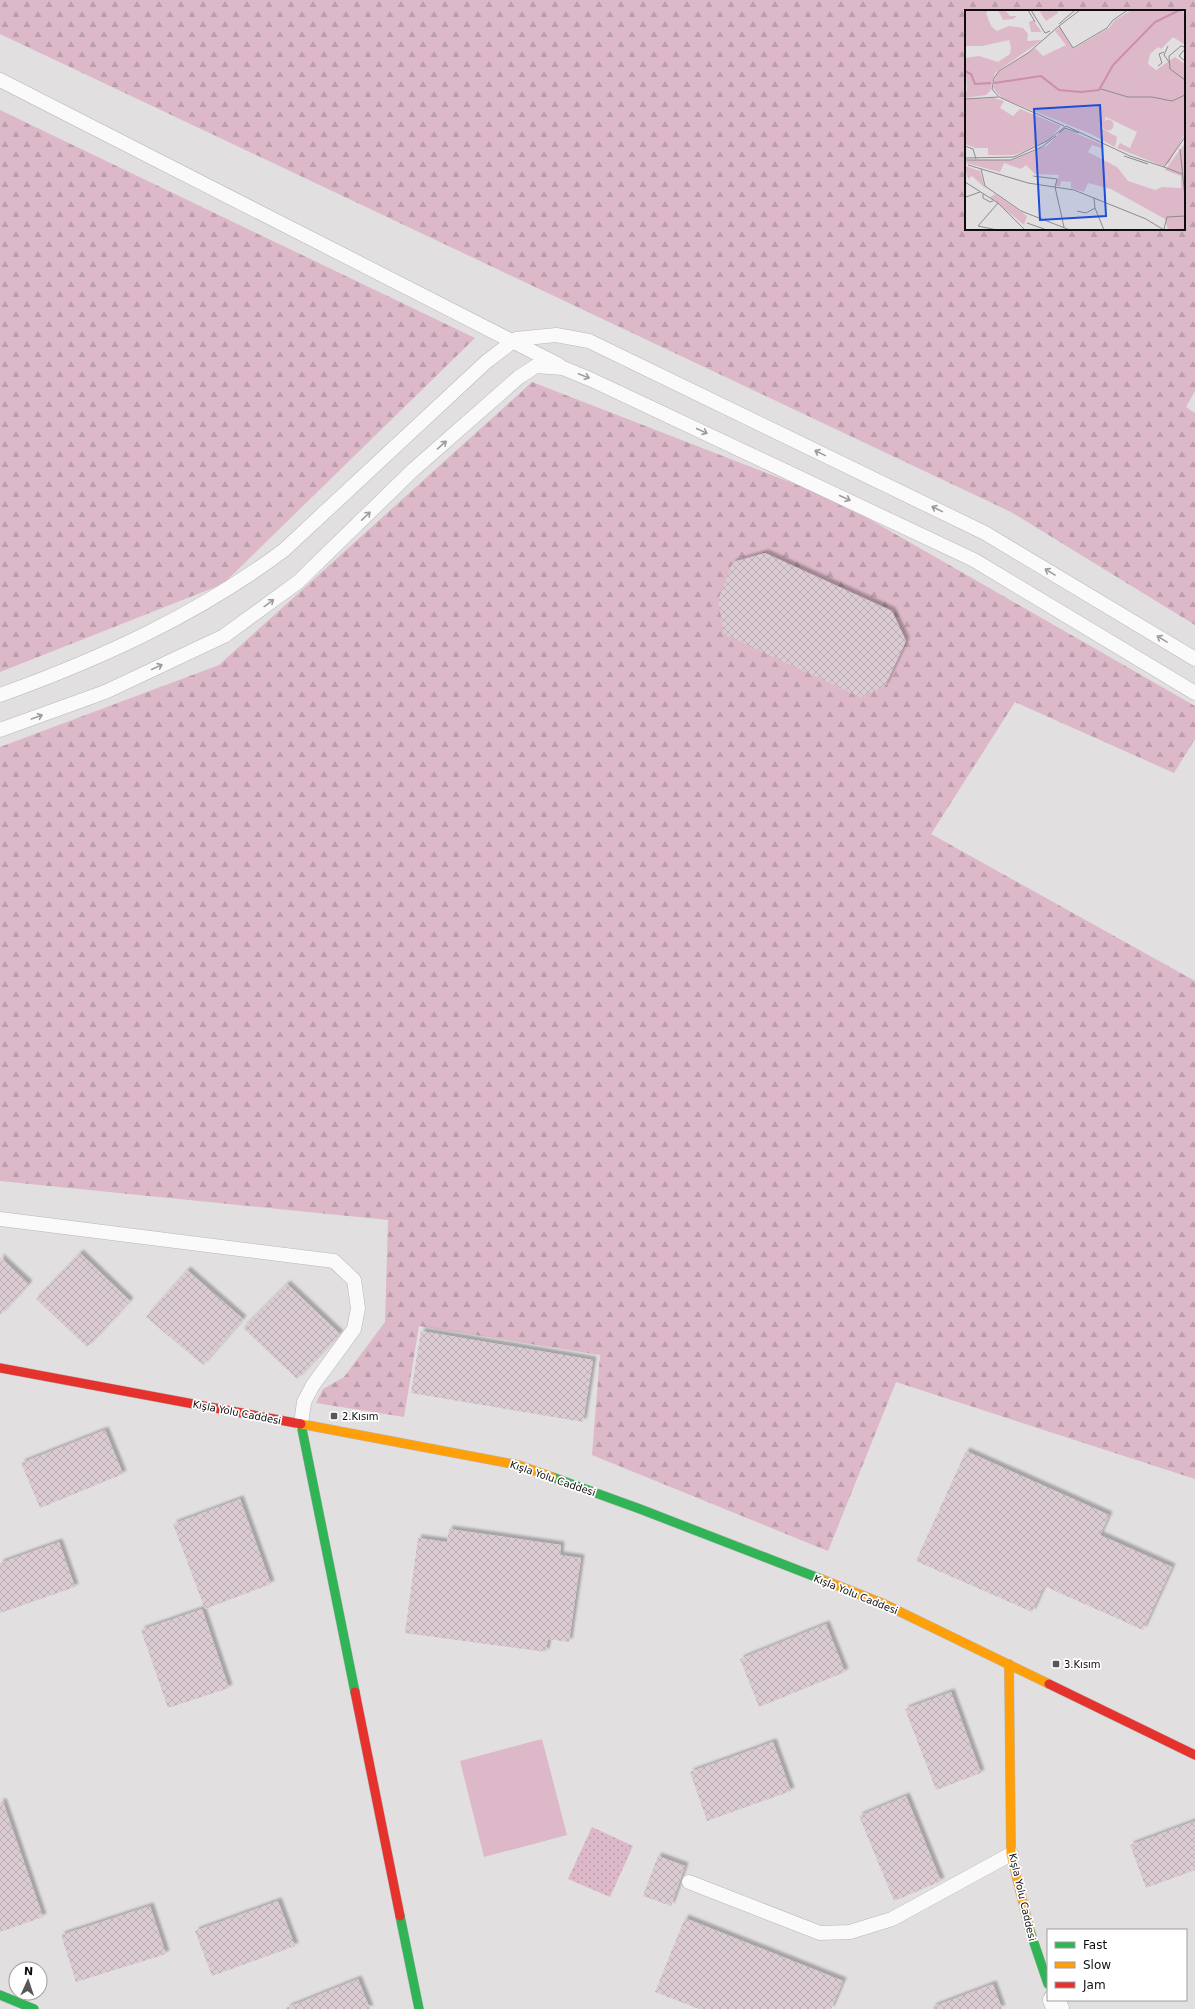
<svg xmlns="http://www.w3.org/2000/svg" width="1195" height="2009" font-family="'DejaVu Sans',sans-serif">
<defs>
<pattern id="green-dots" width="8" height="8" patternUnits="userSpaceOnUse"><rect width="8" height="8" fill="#dcb8c8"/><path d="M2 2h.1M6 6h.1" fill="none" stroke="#bc9dab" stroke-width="1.8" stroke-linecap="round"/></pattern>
<pattern id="forest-firs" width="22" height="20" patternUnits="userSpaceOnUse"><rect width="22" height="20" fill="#dcb8c8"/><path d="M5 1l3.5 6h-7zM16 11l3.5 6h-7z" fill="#bc9dab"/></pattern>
<pattern id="building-cross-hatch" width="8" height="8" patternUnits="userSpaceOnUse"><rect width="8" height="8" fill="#dbcbd2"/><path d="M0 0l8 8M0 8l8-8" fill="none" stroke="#bbadb3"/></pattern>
<filter id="shadow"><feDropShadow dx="3.5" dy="-3.5" stdDeviation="1" flood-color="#0004"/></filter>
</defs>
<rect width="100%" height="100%" fill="#e2dfe0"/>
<!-- green -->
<path fill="url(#green-dots)" d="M592,1827L633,1846L610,1897L568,1879Z"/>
<!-- forest -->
<g fill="url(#forest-firs)" fill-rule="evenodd">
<path d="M0,0H1195V391L1186,407L1195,413V625L1011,512L0,34ZM966,11H1184V229H966Z"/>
<path d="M0,110L475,338L223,584L0,672Z"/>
<path d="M532,382L836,500L1195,706V739L1174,773L1015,702L931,834L1195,981V1479L896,1382L828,1551L592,1455L600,1355L419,1326L404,1417L316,1403L323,1389L344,1377L385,1322L388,1220L0,1181V747L219,665Z"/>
</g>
<!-- pitch -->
<path fill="#dcb8c8" d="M542,1739L567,1835L484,1857L460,1761Z"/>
<!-- building -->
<g fill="url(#building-cross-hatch)" filter="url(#shadow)">
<path d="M765,553L892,611L906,641L885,686L860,697L724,634L718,600L733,562Z"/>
<path d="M80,1253L130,1301L87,1347L36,1299Z"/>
<path d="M0,1257L29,1284L0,1315Z"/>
<path d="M187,1270L243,1319L203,1365L146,1317Z"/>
<path d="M287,1284L340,1334L297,1379L243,1328Z"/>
<path d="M421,1331L593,1360L583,1422L411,1393Z"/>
<path d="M105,1430L123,1474L40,1508L21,1463Z"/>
<path d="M966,1451L1109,1515L1100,1535L1172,1567L1143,1630L1044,1586L1032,1612L916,1561Z"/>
<path d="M240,1499L271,1584L205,1609L173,1524Z"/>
<path d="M449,1529L561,1545L560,1555L581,1558L569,1642L548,1639L546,1652L405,1633L418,1538L447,1542Z"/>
<path d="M59,1542L75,1587L0,1613V1563Z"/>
<path d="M202,1609L229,1688L168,1708L141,1630Z"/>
<path d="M826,1624L845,1672L759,1707L740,1659Z"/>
<path d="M951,1692L981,1773L936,1790L905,1709Z"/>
<path d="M773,1742L791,1791L707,1821L690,1772Z"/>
<path d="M906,1796L941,1881L894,1901L859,1816Z"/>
<path d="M0,1802H3L43,1917L0,1932Z"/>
<path d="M1195,1821V1870L1146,1888L1130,1845Z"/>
<path d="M658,1856L685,1866L671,1906L643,1896Z"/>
<path d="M278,1901L295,1946L212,1976L195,1931Z"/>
<path d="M150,1906L166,1954L76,1982L61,1935Z"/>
<path d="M685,1918L843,1981L831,2009H699L655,1992Z"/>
<path d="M358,1979L370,2009H286V2008Z"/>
<path d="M993,1984L1002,2009H933L932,2007Z"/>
</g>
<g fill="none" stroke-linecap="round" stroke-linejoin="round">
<!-- lane casing -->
<g stroke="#b8b6b7" stroke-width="15">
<g id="lane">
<path d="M0,80L559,365"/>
<path d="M0,695C100,659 199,614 284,550L486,362L516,339L556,335L589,341L985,533L1195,659"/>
<path d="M0,730L105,692L224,636L298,582L413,470L519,377L536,366L563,368L592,380L974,560L1195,693"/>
<path d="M0,1219L334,1261L354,1280L358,1308L354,1329L313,1385L304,1402L301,1424"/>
<path d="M689,1882L820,1933L850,1932L892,1919L1011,1854"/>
</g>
</g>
<!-- street casing -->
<g stroke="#b8b6b7" stroke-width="23">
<path id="street" d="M1054,2000L1058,2009"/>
</g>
<!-- fast casing -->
<g stroke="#b8b6b7" stroke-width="10">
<g id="fast">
<path d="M301,1424L355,1692"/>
<path d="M552,1477L640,1509L821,1579"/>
<path d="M400,1916L419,2009"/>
<path d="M1030,1931L1048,1984"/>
<path d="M0,1995L34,2009"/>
</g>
</g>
<!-- slow casing -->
<g stroke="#b8b6b7" stroke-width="10">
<g id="slow">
<path d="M301,1424L518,1465L552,1477"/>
<path d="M821,1579L884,1604L1049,1684"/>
<path d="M1009,1664L1011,1854L1030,1931"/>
</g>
</g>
<!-- jam casing -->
<g stroke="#b8b6b7" stroke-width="10">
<g id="jam">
<path d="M0,1368L301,1424"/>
<path d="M1049,1684L1195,1755"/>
<path d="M355,1692L400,1916"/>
</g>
</g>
<!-- lane -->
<use href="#lane" stroke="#fbfafa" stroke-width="14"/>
<!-- street -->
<use href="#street" stroke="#fbfafa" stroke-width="22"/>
<!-- fast -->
<use href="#fast" stroke="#30b455" stroke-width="9"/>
<!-- slow -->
<use href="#slow" stroke="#ff9f0a" stroke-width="9"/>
<!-- jam -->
<use href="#jam" stroke="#e5322d" stroke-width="9"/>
</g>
<!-- one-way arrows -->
<defs><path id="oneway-shaft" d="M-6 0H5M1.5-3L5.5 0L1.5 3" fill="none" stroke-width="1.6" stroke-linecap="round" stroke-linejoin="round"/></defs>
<g stroke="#9d9b9c">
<use href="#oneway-shaft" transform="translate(584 376) rotate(22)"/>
<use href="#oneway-shaft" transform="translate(702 431) rotate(25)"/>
<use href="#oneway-shaft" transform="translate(442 445) rotate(-41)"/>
<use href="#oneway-shaft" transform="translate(820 453) rotate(-154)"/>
<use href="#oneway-shaft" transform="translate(845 498) rotate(25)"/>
<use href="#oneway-shaft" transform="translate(937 509) rotate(-154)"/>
<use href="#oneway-shaft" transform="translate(366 516) rotate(-44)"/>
<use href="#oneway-shaft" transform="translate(1050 572) rotate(-149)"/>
<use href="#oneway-shaft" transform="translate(269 603) rotate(-36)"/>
<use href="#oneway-shaft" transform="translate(1162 639) rotate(-149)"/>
<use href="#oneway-shaft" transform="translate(157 667) rotate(-25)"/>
<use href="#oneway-shaft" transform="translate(37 717) rotate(-20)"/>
</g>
<!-- markers -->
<g fill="#595658" stroke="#fff" stroke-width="1.5">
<rect x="330" y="1412" width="8" height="8" rx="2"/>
<rect x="1052" y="1660" width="8" height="8" rx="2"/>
</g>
<g text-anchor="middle" stroke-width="3.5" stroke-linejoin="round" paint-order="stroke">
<!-- street labels -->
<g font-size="10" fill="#0f0d0e" stroke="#fff">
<text transform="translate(237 1412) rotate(11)" y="4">Kışla Yolu Caddesi</text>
<text transform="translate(553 1478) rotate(19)" y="4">Kışla Yolu Caddesi</text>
<text transform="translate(856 1594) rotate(22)" y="4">Kışla Yolu Caddesi</text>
<text transform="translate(1023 1897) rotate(77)" y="4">Kışla Yolu Caddesi</text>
</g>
<!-- poi labels -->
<g font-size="10" fill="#0f0d0e" stroke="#fff" text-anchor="start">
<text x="342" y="1420">2.Kısım</text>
<text x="1064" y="1668">3.Kısım</text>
</g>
</g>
<!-- overview -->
<g transform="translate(965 10)">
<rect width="220" height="220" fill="#e2dfe0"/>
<path d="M78,0H92L93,3L81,11L75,2ZM0,156L15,161L20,178L7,166L3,169ZM30,184L62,206L59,215L25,187Z" fill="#dcb8c8"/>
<path d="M0,0H23L21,3L26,16L32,21L44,16L58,18L63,24L62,31L77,30L30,63L25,81L21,85L0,88L2,79L0,48L14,46L33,52L45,44L46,37L44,30L17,36H0ZM33,0H40L45,6H52L48,9L38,10ZM167,0H216L220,4V35L208,27L196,39L193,37L185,44L183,54L191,60L210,47L220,54V124L204,153L198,156L152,138L155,133L165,138L172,122L141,107L136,118L152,127L150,137L126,124L37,88L28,78L31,64L70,38L78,46L101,35L90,21L95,17L108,39L144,18L150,10ZM68,10L76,21V22H66L64,12ZM29,88L39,91L35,98L48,106L55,99L96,116L83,131L62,140L49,145H23V138H10L0,134V89ZM99,118L138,135L136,138L127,135L123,142L152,157L163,171L190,180L197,177L216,178V166L200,160L220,133V220H203L200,209L146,179L123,173L119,182L106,178V172L96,171L95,176H90L94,165L70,164L61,155L56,159L39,153L35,162L1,153L3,150H48L83,135Z" fill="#dcb8c8"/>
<path d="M137.5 115a5.5 5.5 0 1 1 11 0a5.5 5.5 0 1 1-11 0Z" fill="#dcb8c8"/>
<path fill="none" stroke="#cb8eac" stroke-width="2" d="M0,61L6,64L10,74L26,73M29,73L76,66L94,80L116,82L134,80L148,55L190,12L215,0"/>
<path fill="none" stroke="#8e8b8c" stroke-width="1" d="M63,0L70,12M66,0L80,23L85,21M115,0L94,16L108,38L142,18L148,10L163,0M94,14L110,0M94,16L63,43L34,61L29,68L27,79L34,87L99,116M203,36L199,45L204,52M220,37L216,36L204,46L205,59L220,70M220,39L214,46L220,51M193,56L197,53L194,44L199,42M136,79L163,87H187L207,91L220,85M0,89L33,87M94,123L100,118L114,123M0,136L8,139L11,149M215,139L220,187M159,146L183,154M0,148L49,147L82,131L101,116L165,146L199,157L220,127M0,150H46L77,137L91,126M3,155L63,173L109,180L181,209L199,220M199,157L217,164M16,159L20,176L56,201L105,220M68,166L92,169L90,177L99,217M0,172L33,193L60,220M18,184V188L25,192L28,191M1,187L15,182M129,188L130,198L139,220M112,201L121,203L130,198M62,213L82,220M199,219L202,207L220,206M32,220L13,216L33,193"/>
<path fill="#1d4ed8" fill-opacity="0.15" stroke="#1d4ed8" stroke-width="2" d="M135,95L141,206L75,210L69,99Z"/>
<rect width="220" height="220" fill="none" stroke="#0f0d0e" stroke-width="2"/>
</g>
<!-- legend -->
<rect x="1047" y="1929" width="140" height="72" fill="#ffffff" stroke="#9f9e9f"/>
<rect x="1055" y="1942" width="20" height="6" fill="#30b455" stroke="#9f9e9f"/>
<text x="1083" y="1949" font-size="12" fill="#0f0d0e">Fast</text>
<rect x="1055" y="1962" width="20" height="6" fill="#ff9f0a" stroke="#9f9e9f"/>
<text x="1083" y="1969" font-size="12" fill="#0f0d0e">Slow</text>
<rect x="1055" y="1982" width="20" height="6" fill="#e5322d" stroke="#9f9e9f"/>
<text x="1083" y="1989" font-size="12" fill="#0f0d0e">Jam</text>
<!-- north arrow -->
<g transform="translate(28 1981) rotate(3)"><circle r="19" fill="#ffffff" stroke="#9f9e9f"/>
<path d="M0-3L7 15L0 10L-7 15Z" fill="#595658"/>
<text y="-6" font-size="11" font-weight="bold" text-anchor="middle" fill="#0f0d0e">N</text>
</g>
</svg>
